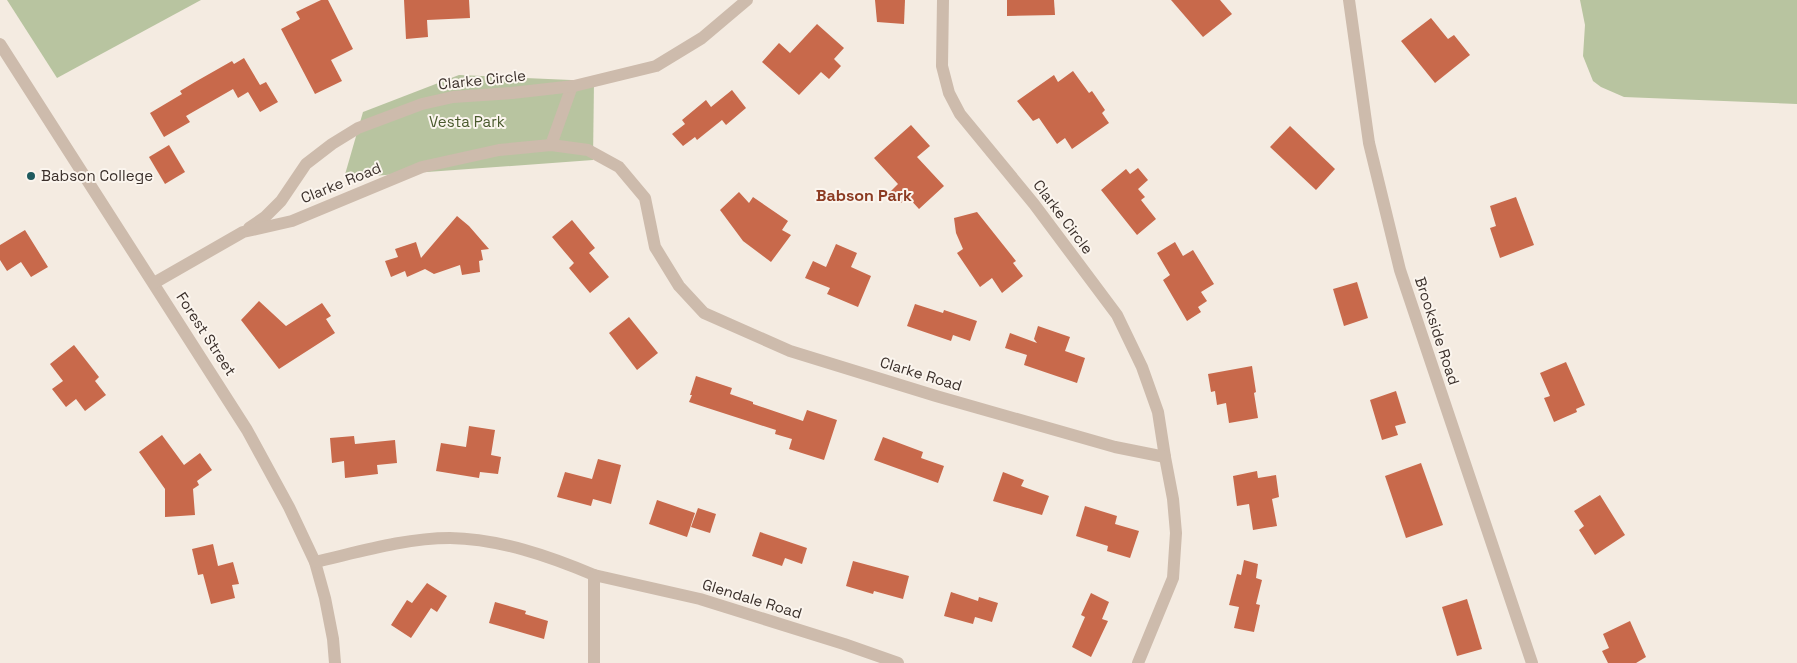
<svg xmlns="http://www.w3.org/2000/svg" width="1797" height="663" font-family="'Space Grotesk',sans-serif">
<rect width="100%" height="100%" fill="#f4ebe1"/>
<!-- green -->
<g fill="#b8c4a0">
<path d="M7,0H201L57,78Z"/>
<path d="M1580,0H1797V104L1624,97L1601,87L1593,81L1583,56L1585,25Z"/>
<path d="M459,75L594,81L593,160L344,178L363,112Z"/>
</g>
<!-- building -->
<g fill="#c8694b">
<path d="M321,0H328L353,49L331,60L342,81L315,94L281,29L300,19L296,12Z"/>
<path d="M404,0H469L470,18L427,20L428,37L406,39Z"/>
<path d="M875,0H905L904,24L877,22Z"/>
<path d="M1007,0H1054L1055,15L1007,16Z"/>
<path d="M1171,0H1220L1232,14L1203,37Z"/>
<path d="M1431,18L1448,39L1454,35L1470,55L1435,83L1401,41Z"/>
<path d="M817,24L844,48L834,59L841,66L829,79L821,72L799,95L762,62L779,43L790,53Z"/>
<path d="M244,58L260,85L266,82L278,102L260,112L248,92L238,98L233,89L186,116L190,122L164,137L150,113L182,94L180,91L195,82L232,61L234,64Z"/>
<path d="M1073,71L1089,93L1092,91L1105,110L1102,113L1109,123L1072,149L1065,138L1057,144L1039,118L1033,121L1017,101L1054,75L1058,82Z"/>
<path d="M732,90L746,108L726,125L722,120L697,140L695,137L683,146L672,134L685,124L682,120L706,100L711,107Z"/>
<path d="M911,125L930,146L917,157L944,186L919,209L908,197L901,203L890,192L898,184L874,158Z"/>
<path d="M1290,126L1335,169L1316,190L1270,147Z"/>
<path d="M169,145L185,172L165,184L149,157Z"/>
<path d="M1138,168L1148,180L1138,189L1145,197L1141,200L1156,219L1137,235L1101,190L1126,169L1130,174Z"/>
<path d="M739,192L749,203L753,197L788,221L782,230L791,235L771,262L743,241L720,210Z"/>
<path d="M1516,197L1534,245L1500,258L1490,228L1496,226L1490,206Z"/>
<path d="M977,212L1016,261L1013,263L1023,276L1002,293L992,278L980,287L957,253L963,249L956,233L954,218Z"/>
<path d="M457,216L469,226L489,249L481,250L483,260L479,261L480,272L462,275L460,265L434,274L425,269L407,277L405,271L391,277L385,261L398,257L395,249L416,242L421,258Z"/>
<path d="M572,220L595,248L589,253L609,277L590,293L569,268L574,263L552,237Z"/>
<path d="M25,230L48,267L31,277L21,262L7,271L0,260V245Z"/>
<path d="M1175,242L1183,256L1193,250L1214,284L1201,292L1207,301L1198,307L1201,312L1187,321L1163,280L1170,275L1157,253Z"/>
<path d="M836,244L857,253L851,267L871,276L858,307L827,294L830,288L805,278L813,261L826,267Z"/>
<path d="M1357,282L1368,318L1344,326L1333,289Z"/>
<path d="M259,301L286,326L322,303L331,316L326,319L335,333L279,369L241,320Z"/>
<path d="M915,304L943,313L944,310L977,321L970,341L953,335L951,341L907,326Z"/>
<path d="M629,317L658,353L637,370L609,333Z"/>
<path d="M1038,326L1070,337L1065,351L1085,358L1077,383L1024,365L1027,355L1005,348L1010,333L1037,343L1034,339Z"/>
<path d="M74,345L99,377L95,381L106,395L85,411L76,399L66,407L52,389L63,381L50,364Z"/>
<path d="M1566,362L1585,405L1576,409L1577,412L1554,422L1544,398L1550,396L1540,373Z"/>
<path d="M1252,366L1256,392L1254,393L1258,418L1229,423L1226,403L1217,405L1215,391L1211,392L1208,374Z"/>
<path d="M696,376L732,388L730,394L753,402V404L803,421L807,410L837,420L824,460L789,449L792,439L775,434L776,430L689,402L692,395H690Z"/>
<path d="M1396,391L1406,423L1395,426L1398,435L1382,440L1370,400Z"/>
<path d="M469,426L495,430L491,455L501,457L498,474L480,472L479,478L436,471L441,443L466,447Z"/>
<path d="M162,435L184,465L200,453L212,470L197,481L199,485L193,489L195,515L165,517V489L139,452Z"/>
<path d="M354,436L355,444L395,440L397,463L377,465L378,474L345,478L344,461L332,463L330,438Z"/>
<path d="M883,437L923,452L921,458L944,466L938,483L874,460Z"/>
<path d="M598,459L621,465L611,504L593,499L591,506L557,497L565,472L592,479Z"/>
<path d="M1421,463L1443,525L1406,538L1385,476Z"/>
<path d="M1257,471L1258,478L1276,475L1279,497L1272,499L1277,526L1253,530L1249,504L1237,506L1233,476Z"/>
<path d="M1003,472L1024,480L1021,486L1049,496L1042,515L993,501Z"/>
<path d="M1600,495L1625,535L1595,555L1579,530L1584,526L1574,511Z"/>
<path d="M657,500L695,513L687,537L649,524Z"/>
<path d="M1085,506L1117,516L1115,524L1139,531L1130,558L1107,551L1108,546L1076,536Z"/>
<path d="M698,508L716,514L710,533L691,527Z"/>
<path d="M760,532L807,548L802,564L785,558L782,566L752,556Z"/>
<path d="M213,544L218,566L233,562L239,584L232,585L235,598L211,604L203,574L198,575L192,549Z"/>
<path d="M1244,560L1258,564L1256,578L1262,580L1256,604L1260,605L1254,632L1234,628L1239,607L1229,605L1237,574L1241,575Z"/>
<path d="M853,561L909,576L903,599L874,591L873,594L846,586Z"/>
<path d="M427,583L447,596L437,612L431,608L411,638L391,625L407,600L412,603Z"/>
<path d="M951,592L978,601L979,597L998,603L992,622L975,617L973,624L944,616Z"/>
<path d="M1091,593L1109,602L1102,619L1108,621L1091,657L1072,647L1085,617L1081,615Z"/>
<path d="M1467,599L1482,649L1457,656L1442,607Z"/>
<path d="M495,602L526,611L525,614L548,621L544,639L489,623Z"/>
<path d="M1630,621L1646,657L1636,663H1608L1602,651L1609,648L1603,634Z"/>
</g>
<g fill="none" stroke-linecap="round" stroke-linejoin="round">
<!-- minor -->
<g stroke="#cdbbac" stroke-width="12">
<path d="M943,0L942,66L949,93L960,114L1034,204L1117,315L1142,367L1158,412L1165,457"/>
<path d="M1349,0L1369,143L1400,270L1532,663"/>
<path d="M0,44L247,430L289,507L315,562L325,598L333,639L335,663"/>
<path d="M551,145L572,86"/>
<path d="M249,228L265,217L281,201L306,164L332,144L358,128L422,104L453,97L512,93L574,86L656,66L702,38L747,0"/>
<path d="M154,283L243,232L292,221L422,167L499,150L551,145L588,150L619,167L645,198L655,247L679,286L704,313L790,351L936,396L1115,447L1165,457L1173,499L1176,533L1173,578L1138,663"/>
<path d="M315,562C359,552 405,538 450,538C500,539 549,556 594,575"/>
<path d="M594,663V575L700,599L844,644L898,663"/>
</g>
</g>
<!-- markers -->
<circle fill="#1f5a5e" stroke="#fbf5ee" stroke-width="2" cx="31" cy="176" r="5"/>
<g text-anchor="middle" stroke-width="4" stroke-linejoin="round" paint-order="stroke">
<!-- street labels -->
<g font-size="15" fill="#3b302b" stroke="#fbf5ee">
<text transform="translate(482 80) rotate(-6)" y="5">Clarke Circle</text>
<text transform="translate(341 183) rotate(-22)" y="5">Clarke Road</text>
<text transform="translate(1063 217) rotate(53)" y="5">Clarke Circle</text>
<text transform="translate(1437 331) rotate(72)" y="5">Brookside Road</text>
<text transform="translate(206 334) rotate(57)" y="5">Forest Street</text>
<text transform="translate(921 374) rotate(17)" y="5">Clarke Road</text>
<text transform="translate(752 599) rotate(17)" y="5">Glendale Road</text>
</g>
<!-- park labels -->
<g font-size="15" fill="#4a5a2e" stroke="#fbf5ee">
<text x="467" y="127">Vesta Park</text>
</g>
<!-- poi labels -->
<g font-size="15" fill="#3b302b" stroke="#fbf5ee" text-anchor="start">
<text x="41" y="181">Babson College</text>
</g>
<!-- neighbourhood labels -->
<g font-size="16" font-weight="bold" fill="#8c3b22" stroke="#fbf5ee">
<text x="864" y="201">Babson Park</text>
</g>
</g>
</svg>
